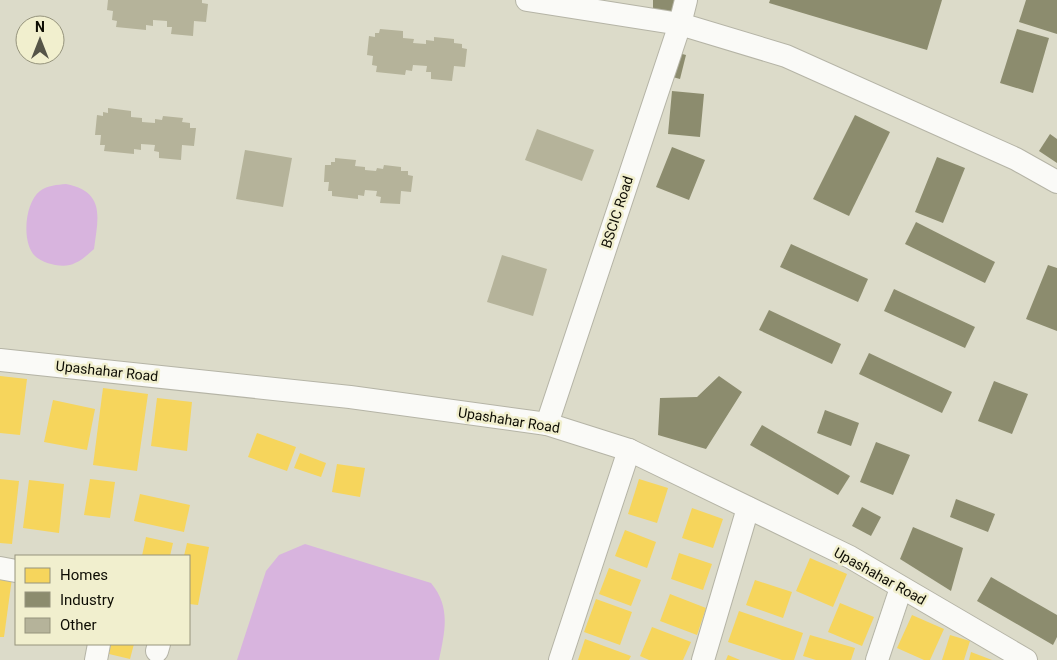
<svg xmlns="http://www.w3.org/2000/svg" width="1057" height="660" font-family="Roboto,sans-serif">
<rect width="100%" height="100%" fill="#dcdbc9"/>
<!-- water -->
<g fill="#d8b4de">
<path d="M66,184C106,192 98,218 94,249C88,254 83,260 75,263C65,269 43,264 35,256C21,242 25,202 40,191C48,185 57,185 66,184Z"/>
<path d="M305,544L431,583C451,607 445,631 439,660H237L266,571L279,555Z"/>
</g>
<!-- homes -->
<g fill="#f6d55c">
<path d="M0,376L27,379L20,435L0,433Z"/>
<path d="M103,388L148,394L137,471L93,465Z"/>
<path d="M157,398L192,402L187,451L151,446Z"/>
<path d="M53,400L95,409L87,450L44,442Z"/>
<path d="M257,433L296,447L287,471L248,457Z"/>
<path d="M300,453L326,463L321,477L294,468Z"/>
<path d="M337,464L365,468L360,497L332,492Z"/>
<path d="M0,479L19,481L12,544L0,543Z"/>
<path d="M90,479L115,482L110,518L84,515Z"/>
<path d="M639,479L668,488L657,523L628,514Z"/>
<path d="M29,480L64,484L59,533L23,528Z"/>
<path d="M140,494L190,505L184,532L134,521Z"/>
<path d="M692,508L723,519L713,548L682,538Z"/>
<path d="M625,530L656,542L647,568L615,556Z"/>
<path d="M146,537L173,543L170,556H142Z"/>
<path d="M187,543L209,547L198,605L189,604V556H184Z"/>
<path d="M679,553L712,564L703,590L671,579Z"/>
<path d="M810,558L847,574L833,607L796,591Z"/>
<path d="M609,568L641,580L631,606L599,594Z"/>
<path d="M0,576L12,578L4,637H0Z"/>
<path d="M755,580L792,592L783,618L746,605Z"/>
<path d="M670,594L706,608L697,635L660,621Z"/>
<path d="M596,599L632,612L620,645L584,632Z"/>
<path d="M840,603L874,617L862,646L828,632Z"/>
<path d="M739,611L803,633L794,660H782L728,642Z"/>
<path d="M912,615L944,629L930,660H924L897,648Z"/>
<path d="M652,627L691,642L683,660H649L640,656Z"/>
<path d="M810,635L855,648L851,660H816L803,656Z"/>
<path d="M950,635L970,641L964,660H942Z"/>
<path d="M585,639L631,656L629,660H578Z"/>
<path d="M111,644H134L130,659L109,654Z"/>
<path d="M971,652L992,660H969Z"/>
<path d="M728,655L740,660H726Z"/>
</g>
<!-- industry -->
<g fill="#8c8c6e">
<path d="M653,0H676L675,17H653Z"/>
<path d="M770,0H942L927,50L769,3Z"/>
<path d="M1026,0H1057V34L1019,22Z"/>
<path d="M1017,29L1049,38L1033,93L1000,83Z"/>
<path d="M675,52L686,55L680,79L669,76Z"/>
<path d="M672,91L704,94L700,137L668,134Z"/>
<path d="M855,115L890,132L849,216L813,199Z"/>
<path d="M1050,134L1057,139V163L1039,151Z"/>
<path d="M672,147L705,160L689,200L656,187Z"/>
<path d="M937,157L965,168L943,223L915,212Z"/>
<path d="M916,222L995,262L985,283L905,244Z"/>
<path d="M791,244L868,279L858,302L780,267Z"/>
<path d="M1048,265L1057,268V331L1026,319Z"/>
<path d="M894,289L975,327L965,348L884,311Z"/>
<path d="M769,310L841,344L832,364L759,330Z"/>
<path d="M869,353L952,392L942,413L859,374Z"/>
<path d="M719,376L742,392L706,449L658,435L660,398L697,397Z"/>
<path d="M994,381L1028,394L1012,434L978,421Z"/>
<path d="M825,410L859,423L851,446L817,433Z"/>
<path d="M762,425L850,476L838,495L750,445Z"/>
<path d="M876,442L910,455L893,495L860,482Z"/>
<path d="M956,499L995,514L988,532L950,517Z"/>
<path d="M862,507L881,517L871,536L852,526Z"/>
<path d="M913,527L963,548L951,591L900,559Z"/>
<path d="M991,577L1057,615V637L1053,645L977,601Z"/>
</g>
<!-- building -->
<g fill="#b5b39a">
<path d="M108,0H202V3L208,4L206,22L194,21L193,36L171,34L172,27H167V21L153,20V26L146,25V30L116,27L117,21L112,20L113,11L107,10Z"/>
<path d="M380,29L403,31V38L414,39L413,43L426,44V40L434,41V37L454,39V43L462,44V48L467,49L465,67L454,66L452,81L431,79V72H426L427,66L413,65L412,71L406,70L405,75L376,72L377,66L372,65L373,56L367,55L369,36L375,37V33H379Z"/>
<path d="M108,108L131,111V117L142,118V122L155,123V119L162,120L163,116L183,118L182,122L190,123V128H196L194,146L182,145L181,160L159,158V152L154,151L155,145L141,144V150L134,149V154L104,151L105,145H100L101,135H95L97,115L103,116V112L108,113Z"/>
<path d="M537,129L594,150L582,181L525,160Z"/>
<path d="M245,150L292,158L283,207L236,199Z"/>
<path d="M335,158L356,160L355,166L365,167V170L376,171L377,168L383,169L384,165L401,167V171H408V175L413,176L411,192L401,191L400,204L380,203L381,197L376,196L377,191L365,190L364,196L358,195V199L332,196V191H328L329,182H324L325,165H331V162H335Z"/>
<path d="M502,255L547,269L533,316L487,302Z"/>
</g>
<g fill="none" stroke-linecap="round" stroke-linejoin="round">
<!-- street casing -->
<g stroke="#b5b4a6" stroke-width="24">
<g id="street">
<path d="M527,0L680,24L786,56L1016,159L1057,182"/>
<path d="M0,360L350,397L547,424L629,450L850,557L1026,660"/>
<path d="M547,424L680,24L686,0"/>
<path d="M0,568L16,571"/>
<path d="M157,651L159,644"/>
<path d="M96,660L99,644"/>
<path d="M560,660L629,450"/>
<path d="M703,660L748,508"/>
<path d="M877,660L901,588"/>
</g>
</g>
<!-- street -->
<use href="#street" stroke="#fafaf7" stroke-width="22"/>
</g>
<g text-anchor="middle" stroke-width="5" stroke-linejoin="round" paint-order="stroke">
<!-- street labels -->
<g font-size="14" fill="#0d0c03" stroke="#f1efce">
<text transform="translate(617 212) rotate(-72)" y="5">BSCIC Road</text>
<text transform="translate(107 371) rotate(6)" y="5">Upashahar Road</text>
<text transform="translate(509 420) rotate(9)" y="5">Upashahar Road</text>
<text transform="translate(880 576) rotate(29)" y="5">Upashahar Road</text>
</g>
</g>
<!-- legend -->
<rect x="15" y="555" width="175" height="90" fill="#f1efce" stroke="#96947d"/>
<rect x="25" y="568" width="25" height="15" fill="#f6d55c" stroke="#96947d"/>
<text x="60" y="580" font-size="15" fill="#0d0c03">Homes</text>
<rect x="25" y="592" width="25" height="15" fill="#8c8c6e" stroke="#96947d"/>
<text x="60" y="605" font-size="15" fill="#0d0c03">Industry</text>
<rect x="25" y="618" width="25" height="15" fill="#b5b39a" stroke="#96947d"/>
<text x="60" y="630" font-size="15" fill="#0d0c03">Other</text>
<!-- north arrow -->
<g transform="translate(40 40)"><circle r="24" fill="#f1efce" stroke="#96947d"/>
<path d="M0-4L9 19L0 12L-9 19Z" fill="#555448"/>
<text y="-8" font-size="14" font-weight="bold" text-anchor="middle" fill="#0d0c03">N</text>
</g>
</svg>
